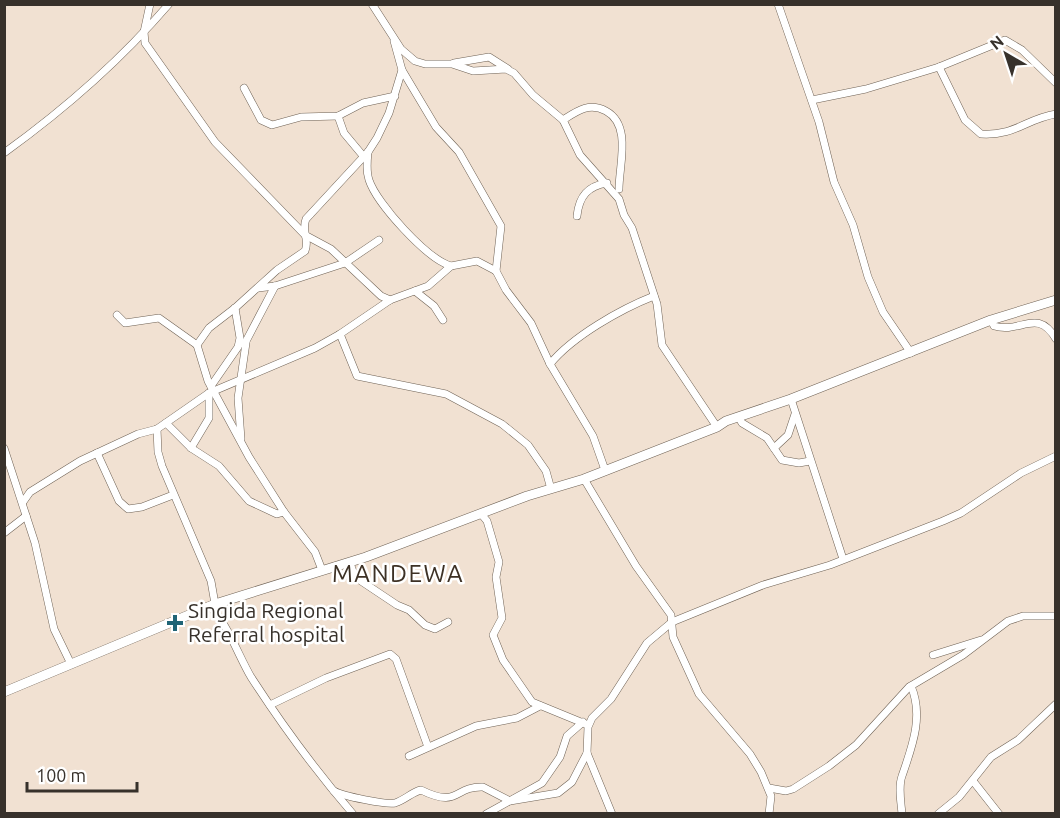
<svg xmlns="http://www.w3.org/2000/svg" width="1060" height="818" font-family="Ubuntu,sans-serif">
<rect width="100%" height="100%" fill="#f1e1d2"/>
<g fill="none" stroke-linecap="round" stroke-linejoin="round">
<!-- minor casing -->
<g stroke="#6f6255" stroke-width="8">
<g id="minor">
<path d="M150,4L144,32L145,43L215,142L305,235L331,249L381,296L390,300"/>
<path d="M372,4L401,49L415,61L425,64H452L473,71L506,69L514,73L533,95L563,120L580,155L619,199L624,215L632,228L657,304L662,345L717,427"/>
<path d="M778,4L819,122L834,182L853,225L868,277L883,312L911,353"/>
<path d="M454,63L489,57L508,69"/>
<path d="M939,67L965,120L981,134C1016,136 1025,119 1056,114"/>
<path d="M402,70L436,127L459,152L501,226L496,271"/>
<path d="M244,88L261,120L272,125L301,117L338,116L363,103L395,96"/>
<path d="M812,100L866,89L939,67L1005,40L1022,50L1056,83"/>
<path d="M338,116L344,133L364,157"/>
<path d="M563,120C577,111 589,102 606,111C632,125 619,165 619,189"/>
<path d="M368,152C367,162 366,171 369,180C377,204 427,259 451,266"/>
<path d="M4,153C65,109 120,61 169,4"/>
<path d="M577,216C579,196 588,186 607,183"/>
<path d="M258,288L275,286L345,263L379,240"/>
<path d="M415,291L434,306L443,320"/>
<path d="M117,315L125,323L159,318L197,345"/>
<path d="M991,320L994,326C1021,334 1037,307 1056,339"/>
<path d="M340,334L357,376L446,394L502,424L528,445L546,471L551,489"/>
<path d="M244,345L275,286"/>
<path d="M550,364C573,336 621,309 654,296"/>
<path d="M211,386L238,347L240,338L235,308"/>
<path d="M791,399L843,559"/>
<path d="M739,418L742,423L767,438L782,460L799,463L810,461"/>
<path d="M166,423L191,448L219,466L249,501L277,514L284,512L315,552L322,570"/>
<path d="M157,429L158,452L162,466L211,581L215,604"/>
<path d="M241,439L238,398L246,343"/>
<path d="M4,448L35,543L54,629L71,664"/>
<path d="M191,448L209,418V393"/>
<path d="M774,448L788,435L795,414"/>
<path d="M97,453L119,501L128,509L142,507L173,495"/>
<path d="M584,479L636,566L671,615L673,637L699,694L750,754L761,772L771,796L769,814"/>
<path d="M23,502L30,492L80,461L138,434L157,429L209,393L315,348L340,334L390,300L428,286L451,266L477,261L496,271L506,290L531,323L550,364L593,436L605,470"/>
<path d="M284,512L249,457L208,381L197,345L209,328L235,308L277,270L305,251C310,240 301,231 306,219L368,152L377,138L389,113L402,70L394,41"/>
<path d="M482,515L487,521L499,562L496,577L502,618L493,635L503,660L532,702L588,725"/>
<path d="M4,533L26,516"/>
<path d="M346,563L351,566L355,577L397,605L409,610L425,625L435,629L448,622"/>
<path d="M209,606C226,620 239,657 251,677C282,725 316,771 353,814"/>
<path d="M933,655L981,640"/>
<path d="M270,705L326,678L390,654L396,659L428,747"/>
<path d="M409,756L476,726L517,718L540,706"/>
<path d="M973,781L999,814"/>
<path d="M769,788L786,791L793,789L829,766L856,745L909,687L963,655L1008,621L1023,616H1056"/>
<path d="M334,791C342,796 387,805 395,803C405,800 412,792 421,790C460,809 453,786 483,787L510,801L558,793L572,782L587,753"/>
<path d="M486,814L542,783L560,757L567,736L583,722"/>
<path d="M612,814L587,753L588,727L592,718L611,699L647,643L672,622L763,585L830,565L943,521L961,513L1021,473L1056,456"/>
<path d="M902,814C901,802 898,787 902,776C912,747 924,716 911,686"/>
<path d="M938,814L959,797L991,757L1018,740L1056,704"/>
</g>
</g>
<!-- secondary casing -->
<g stroke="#6f6255" stroke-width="10">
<path id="secondary" d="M4,692L215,604L366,557L527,496L584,479L717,427L726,421L791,399L991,320L1056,300"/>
</g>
<!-- minor -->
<use href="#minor" stroke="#fff" stroke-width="7"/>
<!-- secondary -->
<use href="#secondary" stroke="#fff" stroke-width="9"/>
</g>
<!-- markers -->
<path fill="#206476" stroke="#fff" stroke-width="2" d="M172 614h6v6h6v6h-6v6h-6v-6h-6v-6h6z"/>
<g text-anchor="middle" stroke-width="5" stroke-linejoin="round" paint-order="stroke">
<!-- poi labels -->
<g font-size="21" fill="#37312b" stroke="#fff" text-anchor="start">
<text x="188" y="618">Singida Regional<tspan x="188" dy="24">Referral hospital</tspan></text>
</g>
<!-- quarter labels -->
<g font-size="24" letter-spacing="1.5" fill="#3d3125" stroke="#fff">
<text x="398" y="582">MANDEWA</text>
</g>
</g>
<!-- border -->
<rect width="1060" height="818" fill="none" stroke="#37312b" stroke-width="12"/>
<!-- north arrow -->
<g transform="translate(1006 54) rotate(321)" stroke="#ffffff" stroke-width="4.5" paint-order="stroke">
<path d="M0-4.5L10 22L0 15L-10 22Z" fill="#37312b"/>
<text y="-9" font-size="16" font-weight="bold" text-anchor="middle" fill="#37312b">N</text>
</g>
<!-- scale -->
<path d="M27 782v9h110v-9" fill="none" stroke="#37312b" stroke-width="3"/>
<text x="36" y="782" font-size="18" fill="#37312b" stroke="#ffffff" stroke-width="4.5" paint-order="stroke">100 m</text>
</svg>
